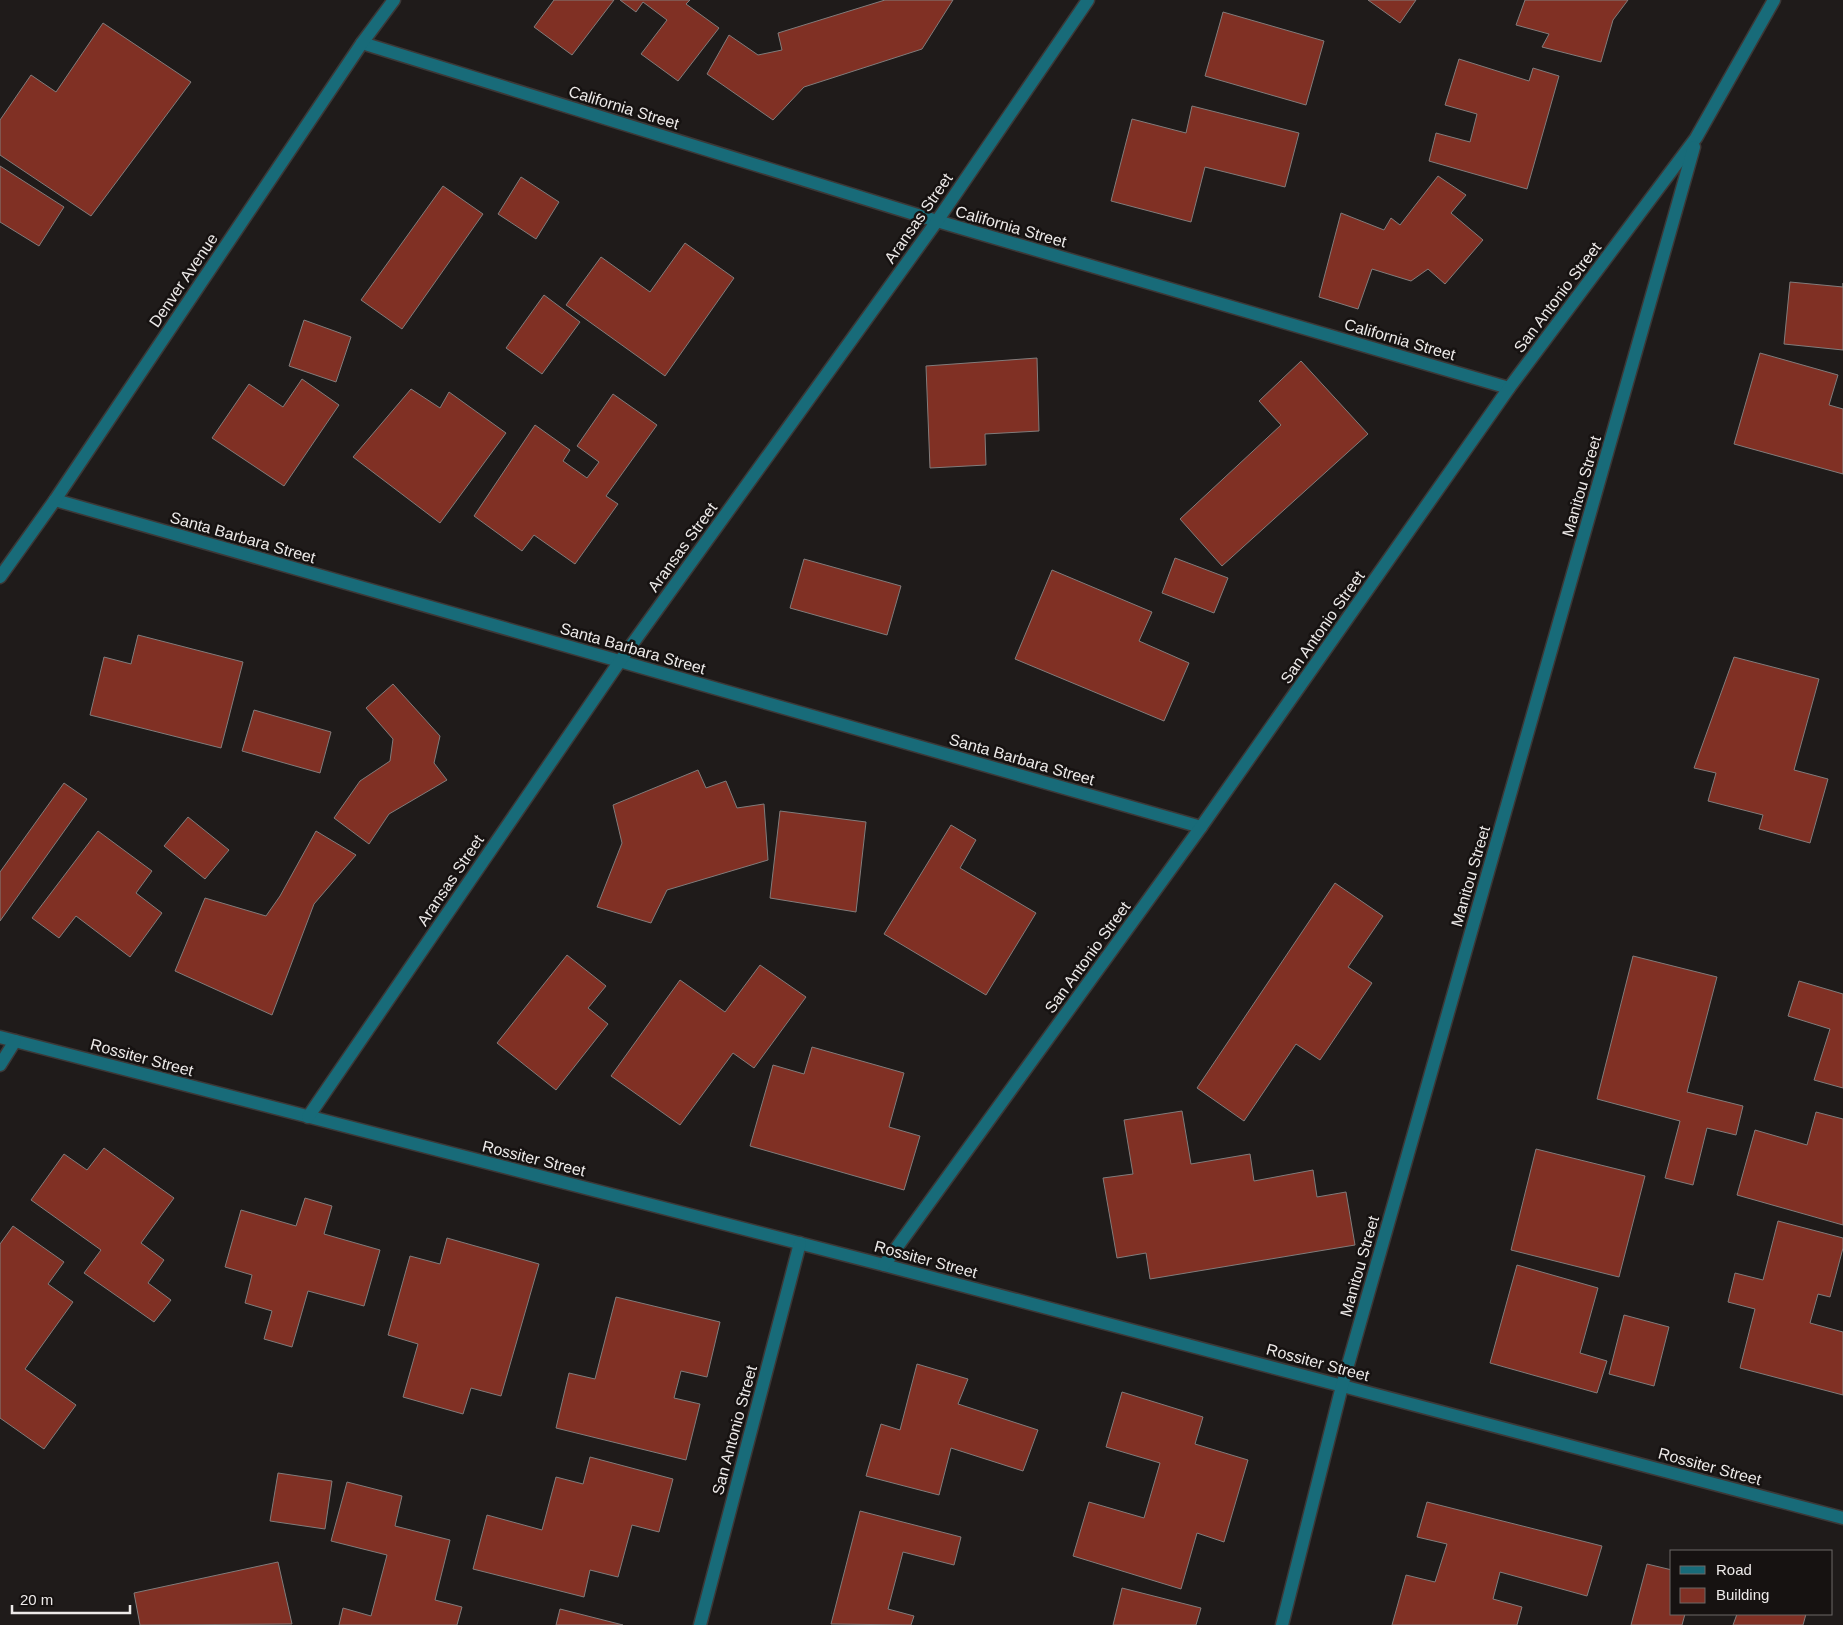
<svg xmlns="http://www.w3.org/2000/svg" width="1843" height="1625" font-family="Arial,sans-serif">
<rect width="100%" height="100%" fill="#1f1b1a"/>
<!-- building -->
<g fill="#803024" stroke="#817c7b">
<path d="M554,0H614L572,55L534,27Z"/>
<path d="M620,0H690L686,4L719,28L678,81L641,54L667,20L643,2L636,12Z"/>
<path d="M885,0H953L922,49L804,87L773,120L707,74L729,35L758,55L782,50L778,33Z"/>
<path d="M1368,0H1416L1400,23Z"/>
<path d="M1525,0H1628L1613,20L1601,62L1542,47L1549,34L1516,25Z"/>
<path d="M1223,12L1324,41L1306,105L1205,76Z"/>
<path d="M103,23L191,82L91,216L0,155V120L31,75L56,92Z"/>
<path d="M1459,59L1529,81L1533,68L1559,76L1527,189L1429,161L1436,133L1470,142L1477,114L1445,105Z"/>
<path d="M1192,106L1299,133L1285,187L1205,167L1191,222L1111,201L1132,119L1186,133Z"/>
<path d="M0,166L64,207L39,246L0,222Z"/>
<path d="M1438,176L1466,195L1451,213L1483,240L1445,284L1428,269L1411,281L1372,269L1358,309L1319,297L1341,213L1384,230L1391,218L1400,225Z"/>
<path d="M521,177L559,202L536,239L498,214Z"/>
<path d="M443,186L483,214L402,329L361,300Z"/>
<path d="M685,243L734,278L665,376L566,305L601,257L650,292Z"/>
<path d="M1790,282L1843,287V283V350L1784,344Z"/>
<path d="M544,295L580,322L542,374L506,348Z"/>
<path d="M304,320L351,337L336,382L289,366Z"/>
<path d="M1760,353L1838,375L1829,405L1843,409V474L1734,444Z"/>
<path d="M1037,358L1039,431L985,434L986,465L930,468L926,366Z"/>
<path d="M1301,361L1368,434L1222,566L1180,519L1281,425L1259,401Z"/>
<path d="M302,379L339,405L284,486L212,438L249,384L283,407Z"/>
<path d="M411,389L440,408L449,392L506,433L440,523L353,457Z"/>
<path d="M613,394L657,425L606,496L618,504L575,564L534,535L522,551L474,516L535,425L570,450L563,461L587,478L599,462L577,446Z"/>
<path d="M1175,558L1228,578L1214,613L1162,593Z"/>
<path d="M804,559L901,586L887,635L790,608Z"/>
<path d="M1052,570L1152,612L1139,641L1189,663L1164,721L1015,659Z"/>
<path d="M138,635L243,662L221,748L90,715L104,657L131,664Z"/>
<path d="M1734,657L1819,679L1794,770L1828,779L1810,843L1759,829L1763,815L1708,801L1716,773L1694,768Z"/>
<path d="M393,684L440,736L434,763L447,780L389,814L369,844L334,818L360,781L390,761L393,739L366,708Z"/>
<path d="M254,710L331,732L320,773L242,751Z"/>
<path d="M698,770L706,788L726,781L737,808L764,804L768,860L667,890L651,923L597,907L622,843L613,805Z"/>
<path d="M64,783L87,799L0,921V872Z"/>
<path d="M780,811L866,822L856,912L770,898Z"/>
<path d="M188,817L229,850L205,879L164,846Z"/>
<path d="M951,825L976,840L960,868L1036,913L986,995L884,934Z"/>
<path d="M98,831L152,871L136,893L162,913L130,957L76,916L59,938L32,918Z"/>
<path d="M316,831L356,855L314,904L272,1015L175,971L205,898L266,916L280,896Z"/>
<path d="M1335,883L1383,916L1348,967L1372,983L1320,1060L1296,1044L1244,1121L1197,1088Z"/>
<path d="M567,955L606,986L588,1008L608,1024L556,1090L497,1043Z"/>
<path d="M1633,956L1717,977L1687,1092L1743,1106L1736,1135L1707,1128L1693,1185L1665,1178L1680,1121L1597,1099Z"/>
<path d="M760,965L806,997L754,1068L733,1053L680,1125L611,1076L680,980L725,1012Z"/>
<path d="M1799,981L1843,994V1088L1814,1080L1830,1029L1788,1016Z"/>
<path d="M812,1047L904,1073L889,1127L920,1136L904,1190L750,1146L773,1065L804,1074Z"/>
<path d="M1182,1111L1191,1164L1250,1154L1254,1181L1313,1170L1317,1197L1346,1192L1355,1245L1150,1279L1146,1253L1117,1258L1103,1178L1133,1174L1124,1120Z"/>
<path d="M1816,1112L1843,1119V1225L1737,1195L1755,1130L1807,1145Z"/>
<path d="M104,1148L174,1198L141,1243L164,1260L148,1283L171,1300L154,1322L84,1273L101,1250L31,1200L64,1154L87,1170Z"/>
<path d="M1536,1149L1645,1176L1619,1277L1511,1250Z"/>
<path d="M305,1198L332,1206L324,1234L380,1250L364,1306L308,1291L292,1347L264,1339L272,1311L245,1303L252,1275L225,1267L241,1210L296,1226Z"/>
<path d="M1778,1221L1843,1238V1248L1830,1297L1818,1294L1810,1323L1843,1332V1395L1740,1368L1755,1309L1728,1302L1735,1273L1763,1280Z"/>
<path d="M13,1226L64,1262L48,1284L73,1302L25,1369L76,1405L44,1449L0,1418V1244Z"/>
<path d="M447,1238L539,1264L501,1396L471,1388L463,1414L403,1397L418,1344L388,1335L410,1256L440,1264Z"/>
<path d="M1517,1265L1598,1288L1580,1353L1607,1361L1597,1393L1490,1363Z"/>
<path d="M616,1297L720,1322L707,1377L681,1371L674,1398L700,1404L686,1460L556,1428L569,1373L595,1379Z"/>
<path d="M1624,1315L1669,1327L1654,1386L1609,1374Z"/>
<path d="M917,1364L968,1379L958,1404L1038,1430L1023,1471L951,1448L939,1495L866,1476L881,1424L900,1430Z"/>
<path d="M1122,1392L1203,1417L1195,1444L1248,1460L1224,1542L1197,1533L1181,1589L1073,1556L1089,1502L1144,1518L1160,1463L1106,1447Z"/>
<path d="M590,1457L673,1479L659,1532L632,1525L618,1577L590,1570L584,1597L473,1569L487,1515L542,1530L556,1477L583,1484Z"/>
<path d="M278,1473L332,1481L325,1529L270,1521Z"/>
<path d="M347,1482L402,1496L395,1526L450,1540L435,1600L462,1607L457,1625H339L343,1608L371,1616L387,1555L331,1541Z"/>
<path d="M1427,1502L1602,1546L1587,1596L1500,1572L1493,1599L1522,1607L1517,1625H1392L1406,1575L1435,1582L1447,1544L1417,1537Z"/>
<path d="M860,1511L961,1537L954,1565L903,1552L888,1609L914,1616L911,1625L831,1624Z"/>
<path d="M278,1562L292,1624L140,1625L134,1593Z"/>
<path d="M1647,1564L1672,1570V1614H1685L1682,1625H1631Z"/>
<path d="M1122,1588L1201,1608L1196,1625H1113Z"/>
<path d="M560,1609L623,1625H556Z"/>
<path d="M1737,1614H1806L1803,1625H1733Z"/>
</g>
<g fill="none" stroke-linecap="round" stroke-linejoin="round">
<!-- minor casing -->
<g stroke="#3c3837" stroke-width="15">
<g id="minor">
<path d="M362,43L937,221L1509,388"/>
<path d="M55,500L1201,827"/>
<path d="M0,577L55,500L362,43L394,0"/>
<path d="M0,1037L884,1265L1843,1518"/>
<path d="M0,1065L15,1041"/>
<path d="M308,1117L620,661L937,221L1088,0"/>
<path d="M884,1265L1201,827L1509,388L1696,138L1774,0"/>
<path d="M700,1625L800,1243"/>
<path d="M1282,1625L1342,1386L1694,147"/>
</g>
</g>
<!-- minor -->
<use href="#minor" stroke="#186b79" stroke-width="12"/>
</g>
<g text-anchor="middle" stroke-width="5" stroke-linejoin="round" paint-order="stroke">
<!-- street labels -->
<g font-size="16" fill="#edeae9" stroke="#161211">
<text transform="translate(624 107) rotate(17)" y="6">California Street</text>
<text transform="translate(918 218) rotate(-55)" y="6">Aransas Street</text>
<text transform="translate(1011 226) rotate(16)" y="6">California Street</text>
<text transform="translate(183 280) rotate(-56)" y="6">Denver Avenue</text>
<text transform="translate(1557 297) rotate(-53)" y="6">San Antonio Street</text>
<text transform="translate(1400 339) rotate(16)" y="6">California Street</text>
<text transform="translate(1581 486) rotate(-74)" y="6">Manitou Street</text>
<text transform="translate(243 537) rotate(16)" y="6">Santa Barbara Street</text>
<text transform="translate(682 547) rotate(-54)" y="6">Aransas Street</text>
<text transform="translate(1322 627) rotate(-55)" y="6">San Antonio Street</text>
<text transform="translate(633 648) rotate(16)" y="6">Santa Barbara Street</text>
<text transform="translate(1022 759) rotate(16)" y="6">Santa Barbara Street</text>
<text transform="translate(1470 876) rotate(-74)" y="6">Manitou Street</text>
<text transform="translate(450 880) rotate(-56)" y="6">Aransas Street</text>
<text transform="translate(1087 957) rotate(-54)" y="6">San Antonio Street</text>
<text transform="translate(142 1057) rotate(15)" y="6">Rossiter Street</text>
<text transform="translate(534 1158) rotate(14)" y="6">Rossiter Street</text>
<text transform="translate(926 1259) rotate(15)" y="6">Rossiter Street</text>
<text transform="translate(1359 1266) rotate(-74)" y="6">Manitou Street</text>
<text transform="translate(1318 1362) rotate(15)" y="6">Rossiter Street</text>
<text transform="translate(734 1430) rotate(-75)" y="6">San Antonio Street</text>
<text transform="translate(1710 1466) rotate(15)" y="6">Rossiter Street</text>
</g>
</g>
<!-- legend -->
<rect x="1670" y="1550" width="162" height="65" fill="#161211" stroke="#6c6867"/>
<rect x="1680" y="1566" width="25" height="8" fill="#186b79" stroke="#6c6867"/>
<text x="1716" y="1575" font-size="15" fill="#edeae9">Road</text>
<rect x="1680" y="1588" width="25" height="15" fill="#803024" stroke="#6c6867"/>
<text x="1716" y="1600" font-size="15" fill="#edeae9">Building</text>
<!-- scale -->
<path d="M12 1605v8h118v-8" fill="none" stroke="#edeae9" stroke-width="2.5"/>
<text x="20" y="1605" font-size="15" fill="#edeae9" stroke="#161211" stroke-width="4" paint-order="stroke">20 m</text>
</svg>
